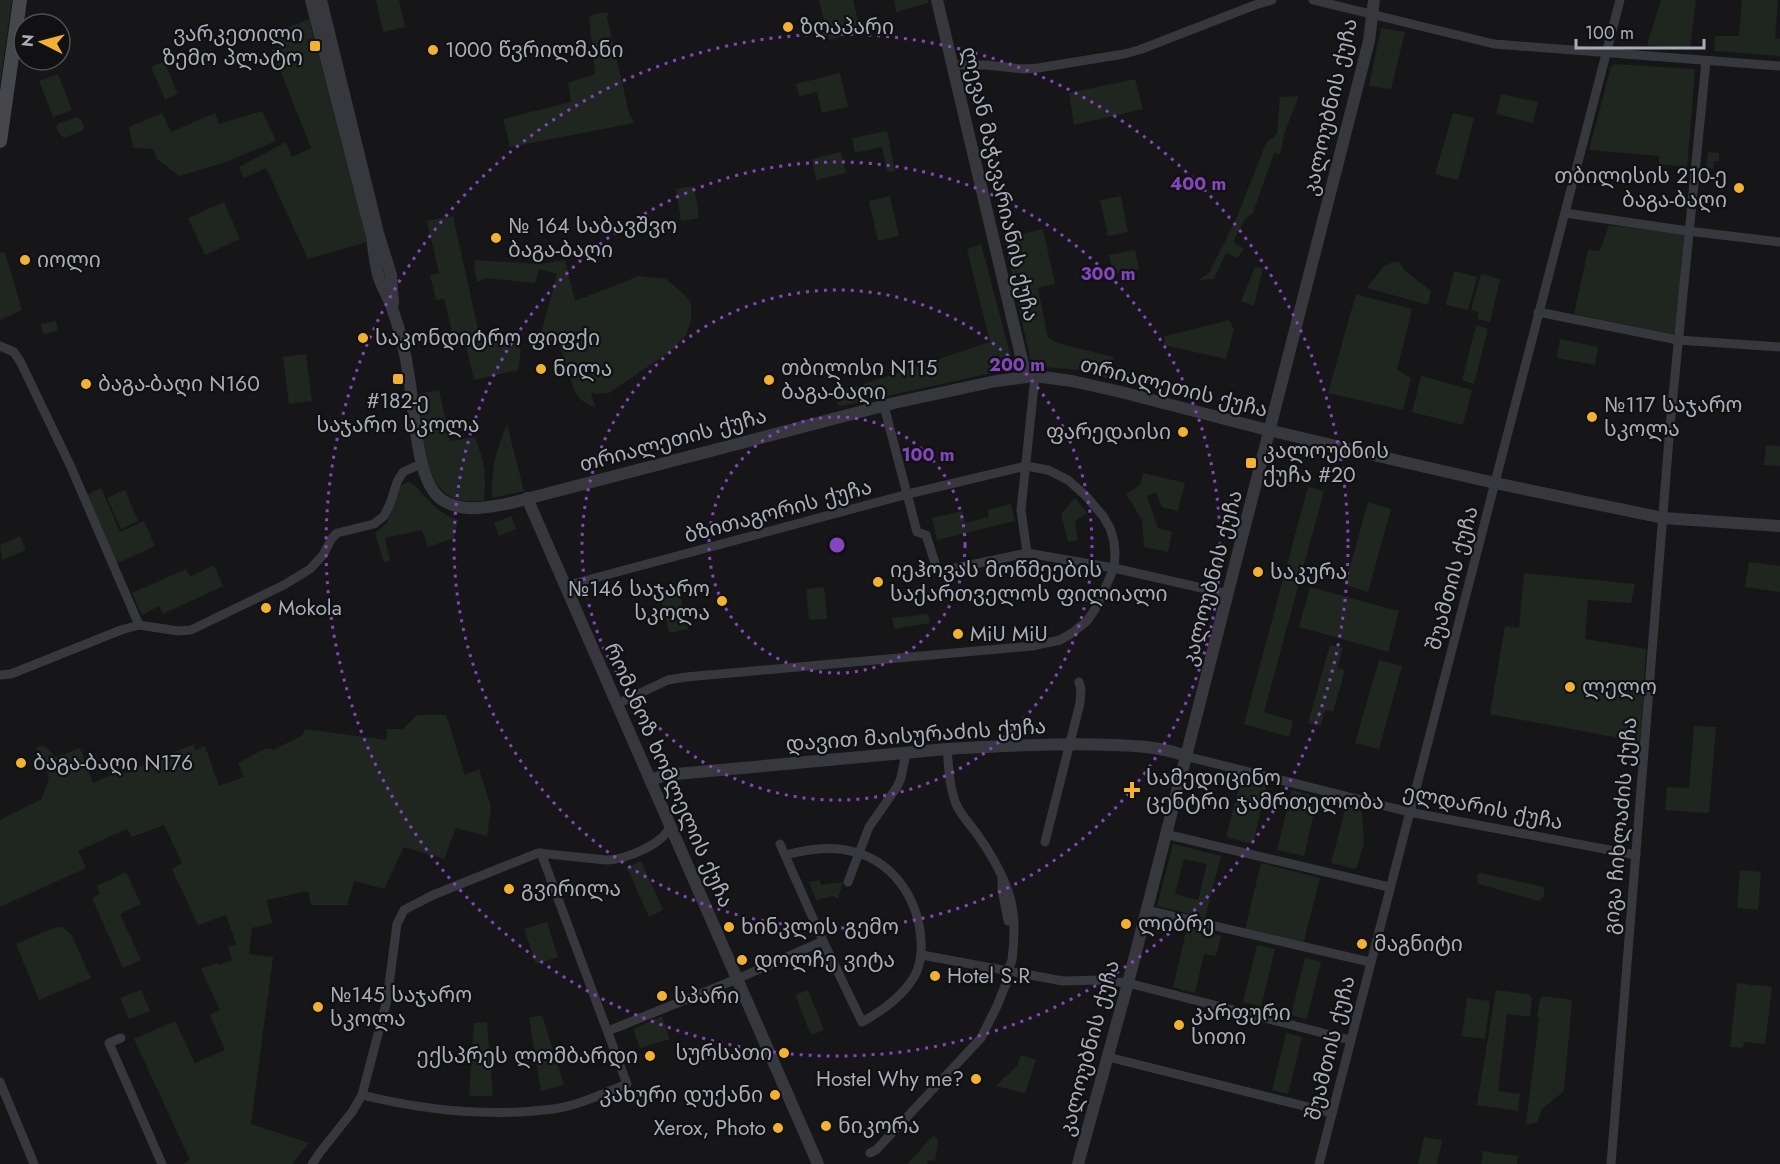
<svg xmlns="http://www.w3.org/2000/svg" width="1780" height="1164" font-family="Jost,'Noto Sans Georgian',sans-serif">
<rect width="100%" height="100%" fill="#161618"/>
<!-- green -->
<g fill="#1e261f" fill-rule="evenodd">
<path d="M0,0H12L0,85Z"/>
<path d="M376,0H399L405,27L383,32Z"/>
<path d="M819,0H853L861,32L829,40Z"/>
<path d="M894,0H928V3L896,12Z"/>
<path d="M1661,0H1696L1690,50L1647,45Z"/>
<path d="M1742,0H1778L1775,38L1780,39V56L1714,51L1715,36H1739Z"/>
<path d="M600,13H609L607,17L629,113L634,123L510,147L503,119L571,102L568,83L595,74L589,16Z"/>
<path d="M309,19L367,242L308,259L266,168L244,178L239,167L286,142L292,157L311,148L272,50L280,46L277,32Z"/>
<path d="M1381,28L1405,32L1391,89L1369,86Z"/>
<path d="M164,61L178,94L165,99L151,67Z"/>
<path d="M1614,64L1694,69L1695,72L1687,167L1659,164V156L1589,150L1611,67Z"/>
<path d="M840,73L848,107L822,113L817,92L799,96L796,84Z"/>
<path d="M58,74L72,110L53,117L39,81Z"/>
<path d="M1135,79L1143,109L1074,125L1069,93Z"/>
<path d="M1501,94L1538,102L1533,123L1496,114Z"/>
<path d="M1299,96L1285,131L1280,155L1274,153L1253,213L1245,219L1233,242L1244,249L1237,258L1226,253L1214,279L1199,280L1209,273L1236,219L1266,143L1277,134L1280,97Z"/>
<path d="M262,111L276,141L226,162L179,176L157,159L153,149L133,148L129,127L162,113L171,132L215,113L219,124Z"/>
<path d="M1453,113L1474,118L1458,180L1435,174Z"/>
<path d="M77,117L82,121L84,127L82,131L64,138L58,132L56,127L59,123Z"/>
<path d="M887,131L895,171L887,172L882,147L855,153L852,138Z"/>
<path d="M841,152L846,173L816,180L812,159Z"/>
<path d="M1708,152L1719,153V161H1714L1713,169L1706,168Z"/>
<path d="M694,186L699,218L681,221L676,189Z"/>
<path d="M890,196L899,236L878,241L869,201Z"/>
<path d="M1121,196L1128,232L1108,236L1100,200Z"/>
<path d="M224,202L240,239L205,255L188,218Z"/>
<path d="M453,216L478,329H480C486,343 502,338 514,338L518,339C523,349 519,360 518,370L474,380L463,334L453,336L444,299L436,300L430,275L439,273L427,221Z"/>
<path d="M1609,225L1682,234L1684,236L1676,332L1672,334L1574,314L1588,250L1600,251Z"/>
<path d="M1043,229L1055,284L1038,288L1048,338L1061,344L1114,357L1109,379L1081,370L1043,367L1031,363L1004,238Z"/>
<path d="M981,244L1012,361L1006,370L841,406L838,405L836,395L837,393L990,342L967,249Z"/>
<path d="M1135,250L1139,269L1113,274L1109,255Z"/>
<path d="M0,252L5,253L22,310L0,320Z"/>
<path d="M475,260L539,264L565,260L575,301L639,276L666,279L686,296L691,304V321L686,335L671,351L609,393L595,394L591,392L595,407C586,404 581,401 575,392L557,337L544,346L537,349L557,274L539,269L535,283L485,278L477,282L474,265Z"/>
<path d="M1393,262L1400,263L1404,270L1431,291L1428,305L1367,288L1384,266Z"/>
<path d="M1255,267L1263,268L1254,306L1241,301Z"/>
<path d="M1454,271L1477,277L1468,310L1446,305Z"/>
<path d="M1481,274L1500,279L1490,322L1477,319L1479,312L1471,310Z"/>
<path d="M1356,294L1412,309L1397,370L1411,378L1403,410L1328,393Z"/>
<path d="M1229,320L1234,329L1226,359L1164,345L1165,336Z"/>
<path d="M56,321L58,331L43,334L41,324Z"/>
<path d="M1476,325L1488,329L1474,384L1462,380Z"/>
<path d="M1560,339L1598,347L1595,365L1557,358Z"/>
<path d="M306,354L312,401L289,404L283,357Z"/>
<path d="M1421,376L1472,390L1463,425L1412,412Z"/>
<path d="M439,390L450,441L475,437C485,464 486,472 484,500C421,513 423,435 418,394Z"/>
<path d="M507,424L524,491L492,498C491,470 496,450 507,424Z"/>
<path d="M1766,445L1780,446V466L1764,465Z"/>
<path d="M1143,473L1185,483L1178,511L1162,507L1156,492L1147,496L1158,528L1172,532L1168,552L1144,547L1142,520L1126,494L1140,485Z"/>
<path d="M408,482C417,485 419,491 426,498C435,508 445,516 458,520L454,538L428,547L422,530L385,538L390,561L384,563L375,533L387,523L398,489L401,485Z"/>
<path d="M1308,487L1324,491L1264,712L1293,721L1289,737L1244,724Z"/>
<path d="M101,488L120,532L144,521L155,546L116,564L86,495Z"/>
<path d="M125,490L138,521L121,529L107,498Z"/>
<path d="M1075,498L1087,513L1075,521L1078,540L1068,542L1061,514Z"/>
<path d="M1368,502L1391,509L1368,592L1345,585Z"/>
<path d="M1011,504L1015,521L937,540L932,518L962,511L965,523L989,517L987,510Z"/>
<path d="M511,516L516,529L499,536L494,523Z"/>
<path d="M20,536L26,550L2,560L0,545Z"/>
<path d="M1749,562L1780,566V592L1745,587Z"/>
<path d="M214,565L223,586L163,614L159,606L142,615L132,593L186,569L190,577Z"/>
<path d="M1524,573L1635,584L1631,603L1588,600L1585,639L1646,649L1640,742L1490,714L1505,626L1519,628Z"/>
<path d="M824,587L827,619L809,620L806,589Z"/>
<path d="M1310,587L1399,611L1388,652L1299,627Z"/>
<path d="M679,592L688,629L669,633L661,596Z"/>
<path d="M928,614L930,623L894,629L892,618Z"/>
<path d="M1330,645L1343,648L1337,668L1345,670L1333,712L1325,710L1321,726L1308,723Z"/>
<path d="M1379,660L1402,666L1379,749L1355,743Z"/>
<path d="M417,715H446L465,775L479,769L491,807L487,836L456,828L444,859L404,847L384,889L354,881L347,905H311L308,891L267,900L272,923L252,928L249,954L273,957L251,1124L309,1143L292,1164H183L190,1160L134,1039L175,1021L195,1063L225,1050L210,1015L220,1010L201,969L217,963L220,965L232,960L228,947L236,944L226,915L198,925L172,869L182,863L164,825L132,837L127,829L78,851L86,868L0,907V820L42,799L49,778L36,747L44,746L56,757L80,748L93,783L115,773L117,776L194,744L196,750L205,746L219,786L244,777L238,763L266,748L273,750L303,735L305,729L386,740L387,729H403Z"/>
<path d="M1694,726L1716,727L1709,813L1665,810L1667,787L1689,788Z"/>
<path d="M1241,778L1267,784L1253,844L1226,837Z"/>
<path d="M1292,790L1318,797L1304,856L1277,850Z"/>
<path d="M1346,806L1362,811L1364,844L1356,869L1331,863Z"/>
<path d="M1173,844L1221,856L1205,918L1157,906ZM1184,859L1207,864L1198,900L1175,894Z"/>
<path d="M641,861L663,910L649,917L627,868Z"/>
<path d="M1261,863L1320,878L1303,944L1245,929Z"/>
<path d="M1740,870L1761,872L1758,910L1737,908Z"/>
<path d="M126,872L141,904L120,914L141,960L123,968L92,898L100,894L97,886Z"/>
<path d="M1480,873L1540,886L1544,888V897L1539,901L1478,884L1477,875Z"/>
<path d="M820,880L821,885L843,882L838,899L834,896L816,900L809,882Z"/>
<path d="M547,922L558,957L536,964L524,929Z"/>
<path d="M56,927H62L71,934L91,978L39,1000L16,944Z"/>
<path d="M1187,927L1221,936L1216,956L1204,954L1195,993L1173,987Z"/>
<path d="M1257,945L1275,949L1261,1007L1243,1002Z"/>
<path d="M1305,958L1321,962L1307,1019L1291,1015Z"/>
<path d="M1737,983L1772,987L1765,1044L1744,1042L1743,1048L1730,1047Z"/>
<path d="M141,990L150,1011L129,1019L120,998Z"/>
<path d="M808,990L824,1030L811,1035L795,995Z"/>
<path d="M1496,990L1528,994L1532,998L1530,1017L1507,1014L1498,1091L1520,1094L1518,1111L1477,1105Z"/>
<path d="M1542,996L1572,1000L1564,1091L1542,1109L1537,1122L1532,1124H1526L1539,1018L1537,1017L1540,999Z"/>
<path d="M1467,998L1490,1001L1485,1039L1462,1036Z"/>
<path d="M542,1015L564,1085L541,1091L529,1018Z"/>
<path d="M662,1016L670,1039L640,1048L633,1029Z"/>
<path d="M487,1022L493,1096H469L474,1023Z"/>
<path d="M1286,1033L1302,1037L1288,1094L1272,1090Z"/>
<path d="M1021,1055L1036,1060L1025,1093L995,1086L1017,1066Z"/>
<path d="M934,1135L938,1141L935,1161L928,1160L927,1164H907Z"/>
<path d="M1424,1137L1442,1140L1437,1164H1418Z"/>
<path d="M1483,1151L1518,1156L1517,1164H1481Z"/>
</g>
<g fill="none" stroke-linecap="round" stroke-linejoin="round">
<!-- minor -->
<g stroke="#37383d" stroke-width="9">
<path d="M1313,0L1494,44L1780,66"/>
<path d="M952,65H986L1023,69L1038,68L1124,54L1139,50L1255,5L1272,0"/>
<path d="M1565,213L1688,231L1780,242"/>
<path d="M1538,312L1678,340L1780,347"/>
<path d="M0,346L14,352L21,363L70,465L139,625"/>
<path d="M884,406L917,532L926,535L937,569L942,571L1027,553L1114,568L1228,594"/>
<path d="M1027,553L1021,510L1035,376"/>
<path d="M565,586L908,494L1026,466L1048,470L1068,480L1085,495L1103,516L1110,528L1114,542L1115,554L1114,568L1097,606L1087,621L1072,633L1060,640L1032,646L686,677L668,680L617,704"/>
<path d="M0,675L11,674L121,630L139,625L178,631L191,630L284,585L310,569L323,555L332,538L337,533L374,524L384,516L390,504L397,482L403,472L421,464"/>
<path d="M1185,756L1409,812L1636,855"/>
<path d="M1165,834L1389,887"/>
<path d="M1045,842L1080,703L1081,689L1079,682"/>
<path d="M780,844L823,941L862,1022C882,1011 902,997 914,977C920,966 922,954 921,941C919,903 897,865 858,853C834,845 809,849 785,855"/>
<path d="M1002,878V890L1008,921"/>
<path d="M848,882L869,827L897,787L901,778L906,753"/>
<path d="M1146,910L1370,962"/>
<path d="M922,955L1063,981L1100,980L1128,983L1350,1040"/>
<path d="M608,1031L737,979L823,941"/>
<path d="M121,1038L109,1043L162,1164"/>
<path d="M1108,1057L1332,1113"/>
<path d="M0,1082L34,1164"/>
<path d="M362,1095C423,1110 491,1117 553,1109C578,1106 604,1093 627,1084L541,853"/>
<path d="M870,1153L876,1150L981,1038L997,1006L1007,981C1005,972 1010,968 1012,960C1015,937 1016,913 1008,891C1002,873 988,849 977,834C971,826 963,817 958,808C949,790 949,768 947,749"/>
<path d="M312,1164L321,1151L352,1112L362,1095L387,1000L397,924L404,910L433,895L538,853L606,860C625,860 664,844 670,826"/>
<path d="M1319,1164C1418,776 1520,388 1620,0"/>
<path d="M1611,1164L1670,426L1706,61"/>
</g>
<!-- tertiary -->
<g stroke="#37383d" stroke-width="12">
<path d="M311,0L372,237C374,251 375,265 379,278C383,289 390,300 393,311C401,333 406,356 409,378C415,408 415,480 441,499C462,514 488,507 511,503L894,403L996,381L1035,376L1072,381L1121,392L1260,428L1395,460L1495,483L1663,518L1780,526"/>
<path d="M321,0L378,233L391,275L393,303"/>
<path d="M937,0L1026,377"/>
<path d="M527,498L818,1164"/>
<path d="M650,780L666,775L947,749C1002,746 1057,743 1113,745C1137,746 1163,747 1185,756"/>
<path d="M1078,1164L1128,983L1369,41L1374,0"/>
</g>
<!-- secondary -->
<path stroke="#45474d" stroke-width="14" d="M0,141L20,0"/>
</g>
<!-- distance rings -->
<g fill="none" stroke="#8446be" stroke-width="3" stroke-dasharray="3 6">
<circle cx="837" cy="545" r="128"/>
<circle cx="837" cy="545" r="255"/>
<circle cx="837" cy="545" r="383"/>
<circle cx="837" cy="545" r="511"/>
</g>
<!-- markers -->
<g fill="#f2b134" stroke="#111113" stroke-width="2">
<circle cx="788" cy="27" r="6"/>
<rect x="309" y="40" width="12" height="12" rx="3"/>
<circle cx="433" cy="50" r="6"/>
<circle cx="1739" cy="188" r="6"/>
<circle cx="496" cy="238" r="6"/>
<circle cx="25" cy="260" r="6"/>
<circle cx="363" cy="338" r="6"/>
<circle cx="541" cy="369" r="6"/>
<rect x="392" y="373" width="12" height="12" rx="3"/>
<circle cx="769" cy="380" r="6"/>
<circle cx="86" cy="384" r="6"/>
<circle cx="1592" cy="417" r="6"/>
<circle cx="1183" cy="432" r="6"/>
<rect x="1245" y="457" width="12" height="12" rx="3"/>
<circle cx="1258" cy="572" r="6"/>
<circle cx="878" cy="582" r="6"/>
<circle cx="722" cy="601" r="6"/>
<circle cx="266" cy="608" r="6"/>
<circle cx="958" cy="634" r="6"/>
<circle cx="1570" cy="687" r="6"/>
<circle cx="21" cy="763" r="6"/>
<path d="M1129 781h6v6h6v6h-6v6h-6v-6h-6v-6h6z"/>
<circle cx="509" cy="889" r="6"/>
<circle cx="1126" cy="924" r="6"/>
<circle cx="729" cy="927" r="6"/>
<circle cx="1362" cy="944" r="6"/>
<circle cx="742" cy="960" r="6"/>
<circle cx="935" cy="976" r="6"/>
<circle cx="662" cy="996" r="6"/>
<circle cx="318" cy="1007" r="6"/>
<circle cx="1179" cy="1025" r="6"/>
<circle cx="784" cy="1053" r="6"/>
<circle cx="650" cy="1056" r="6"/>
<circle cx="976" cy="1079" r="6"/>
<circle cx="775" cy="1095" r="6"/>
<circle cx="826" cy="1126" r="6"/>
<circle cx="778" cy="1128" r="6"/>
</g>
<g text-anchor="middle" stroke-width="4.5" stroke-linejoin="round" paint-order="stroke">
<!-- poi labels -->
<g font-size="21" fill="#a8adb8" stroke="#111113" text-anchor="start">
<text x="800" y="34">ზღაპარი</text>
<text x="303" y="41" text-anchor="end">ვარკეთილი<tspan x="303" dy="24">ზემო პლატო</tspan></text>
<text x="445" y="57">1000 წვრილმანი</text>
<text x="1727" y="183" text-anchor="end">თბილისის 210-ე<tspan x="1727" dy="24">ბაგა-ბაღი</tspan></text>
<text x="508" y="233">№ 164 საბავშვო<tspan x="508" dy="24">ბაგა-ბაღი</tspan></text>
<text x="37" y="267">იოლი</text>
<text x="375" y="345">საკონდიტრო ფიფქი</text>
<text x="781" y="375">თბილისი N115<tspan x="781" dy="24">ბაგა-ბაღი</tspan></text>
<text x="553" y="376">ნილა</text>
<text x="98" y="391">ბაგა-ბაღი N160</text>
<text x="398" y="408" text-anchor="middle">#182-ე<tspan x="398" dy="24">საჯარო სკოლა</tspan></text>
<text x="1604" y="412">№117 საჯარო<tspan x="1604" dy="24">სკოლა</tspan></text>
<text x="1171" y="439" text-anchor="end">ფარედაისი</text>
<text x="1263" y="458">კალოუბნის<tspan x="1263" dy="24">ქუჩა #20</tspan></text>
<text x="890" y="577">იეჰოვას მოწმეების<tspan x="890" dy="24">საქართველოს ფილიალი</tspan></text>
<text x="1270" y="579">საკურა</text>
<text x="710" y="596" text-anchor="end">№146 საჯარო<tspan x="710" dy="24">სკოლა</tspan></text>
<text x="278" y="615">Mokola</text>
<text x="970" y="641">MiU MiU</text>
<text x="1582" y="694">ლელო</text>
<text x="33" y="770">ბაგა-ბაღი N176</text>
<text x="1146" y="785">სამედიცინო<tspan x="1146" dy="24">ცენტრი ჯამრთელობა</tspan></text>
<text x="521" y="896">გვირილა</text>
<text x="1138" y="931">ლიბრე</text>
<text x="741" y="934">ხინკლის გემო</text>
<text x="1374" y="951">მაგნიტი</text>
<text x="754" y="967">დოლჩე ვიტა</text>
<text x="947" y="983">Hotel S.R</text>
<text x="330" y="1002">№145 საჯარო<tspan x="330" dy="24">სკოლა</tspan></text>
<text x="674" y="1003">სპარი</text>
<text x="1191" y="1020">კარფური<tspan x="1191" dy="24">სითი</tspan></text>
<text x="772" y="1060" text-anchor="end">სურსათი</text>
<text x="638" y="1063" text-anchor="end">ექსპრეს ლომბარდი</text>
<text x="964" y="1086" text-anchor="end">Hostel Why me?</text>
<text x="763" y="1102" text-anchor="end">კახური დუქანი</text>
<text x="838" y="1133">ნიკორა</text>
<text x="766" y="1135" text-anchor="end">Xerox, Photo</text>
</g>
<!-- street labels -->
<g font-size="21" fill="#a8adb8" stroke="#111113">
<text transform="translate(1330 107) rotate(-77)" y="7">კალოუბნის ქუჩა</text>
<text transform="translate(1000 184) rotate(77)" y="7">ლევან მაჭავარიანის ქუჩა</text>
<text transform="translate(1174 387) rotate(14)" y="7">თრიალეთის ქუჩა</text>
<text transform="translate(673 440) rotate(-15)" y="7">თრიალეთის ქუჩა</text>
<text transform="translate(778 511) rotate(-15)" y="7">ბზითაგორის ქუჩა</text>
<text transform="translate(1212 578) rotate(-75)" y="7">კალოუბნის ქუჩა</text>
<text transform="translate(1452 578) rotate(-75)" y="7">შუამთის ქუჩა</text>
<text transform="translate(916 735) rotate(-4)" y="7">დავით მაისურაძის ქუჩა</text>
<text transform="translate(669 775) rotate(66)" y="7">რომანოზ ხომლელის ქუჩა</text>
<text transform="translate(1483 807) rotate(11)" y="7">ელდარის ქუჩა</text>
<text transform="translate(1620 826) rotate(-85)" y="7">გიგა ჩიხლაძის ქუჩა</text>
<text transform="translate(1089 1048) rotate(-75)" y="7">კალოუბნის ქუჩა</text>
<text transform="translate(1330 1048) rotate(-76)" y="7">შუამთის ქუჩა</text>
</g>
</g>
<circle cx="837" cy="545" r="9" fill="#8446be" stroke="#111113" stroke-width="3"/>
<g font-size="18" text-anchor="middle" font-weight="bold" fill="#8446be" stroke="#111113" stroke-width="4.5" stroke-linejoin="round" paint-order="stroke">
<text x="1198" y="190">400 m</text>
<text x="1108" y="280">300 m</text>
<text x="1017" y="371">200 m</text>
<text x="928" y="461">100 m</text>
</g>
<!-- north arrow -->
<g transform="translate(42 42) rotate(276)"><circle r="28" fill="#111113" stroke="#4d4f55" stroke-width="1.5"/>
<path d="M0-4.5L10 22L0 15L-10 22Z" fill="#f2b134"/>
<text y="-9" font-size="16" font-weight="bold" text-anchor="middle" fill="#a8adb8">N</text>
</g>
<!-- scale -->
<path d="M1576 39v9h128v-9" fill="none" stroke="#a8adb8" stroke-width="3"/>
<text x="1585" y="39" font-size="18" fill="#a8adb8" stroke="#111113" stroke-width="4.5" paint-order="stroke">100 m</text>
</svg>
